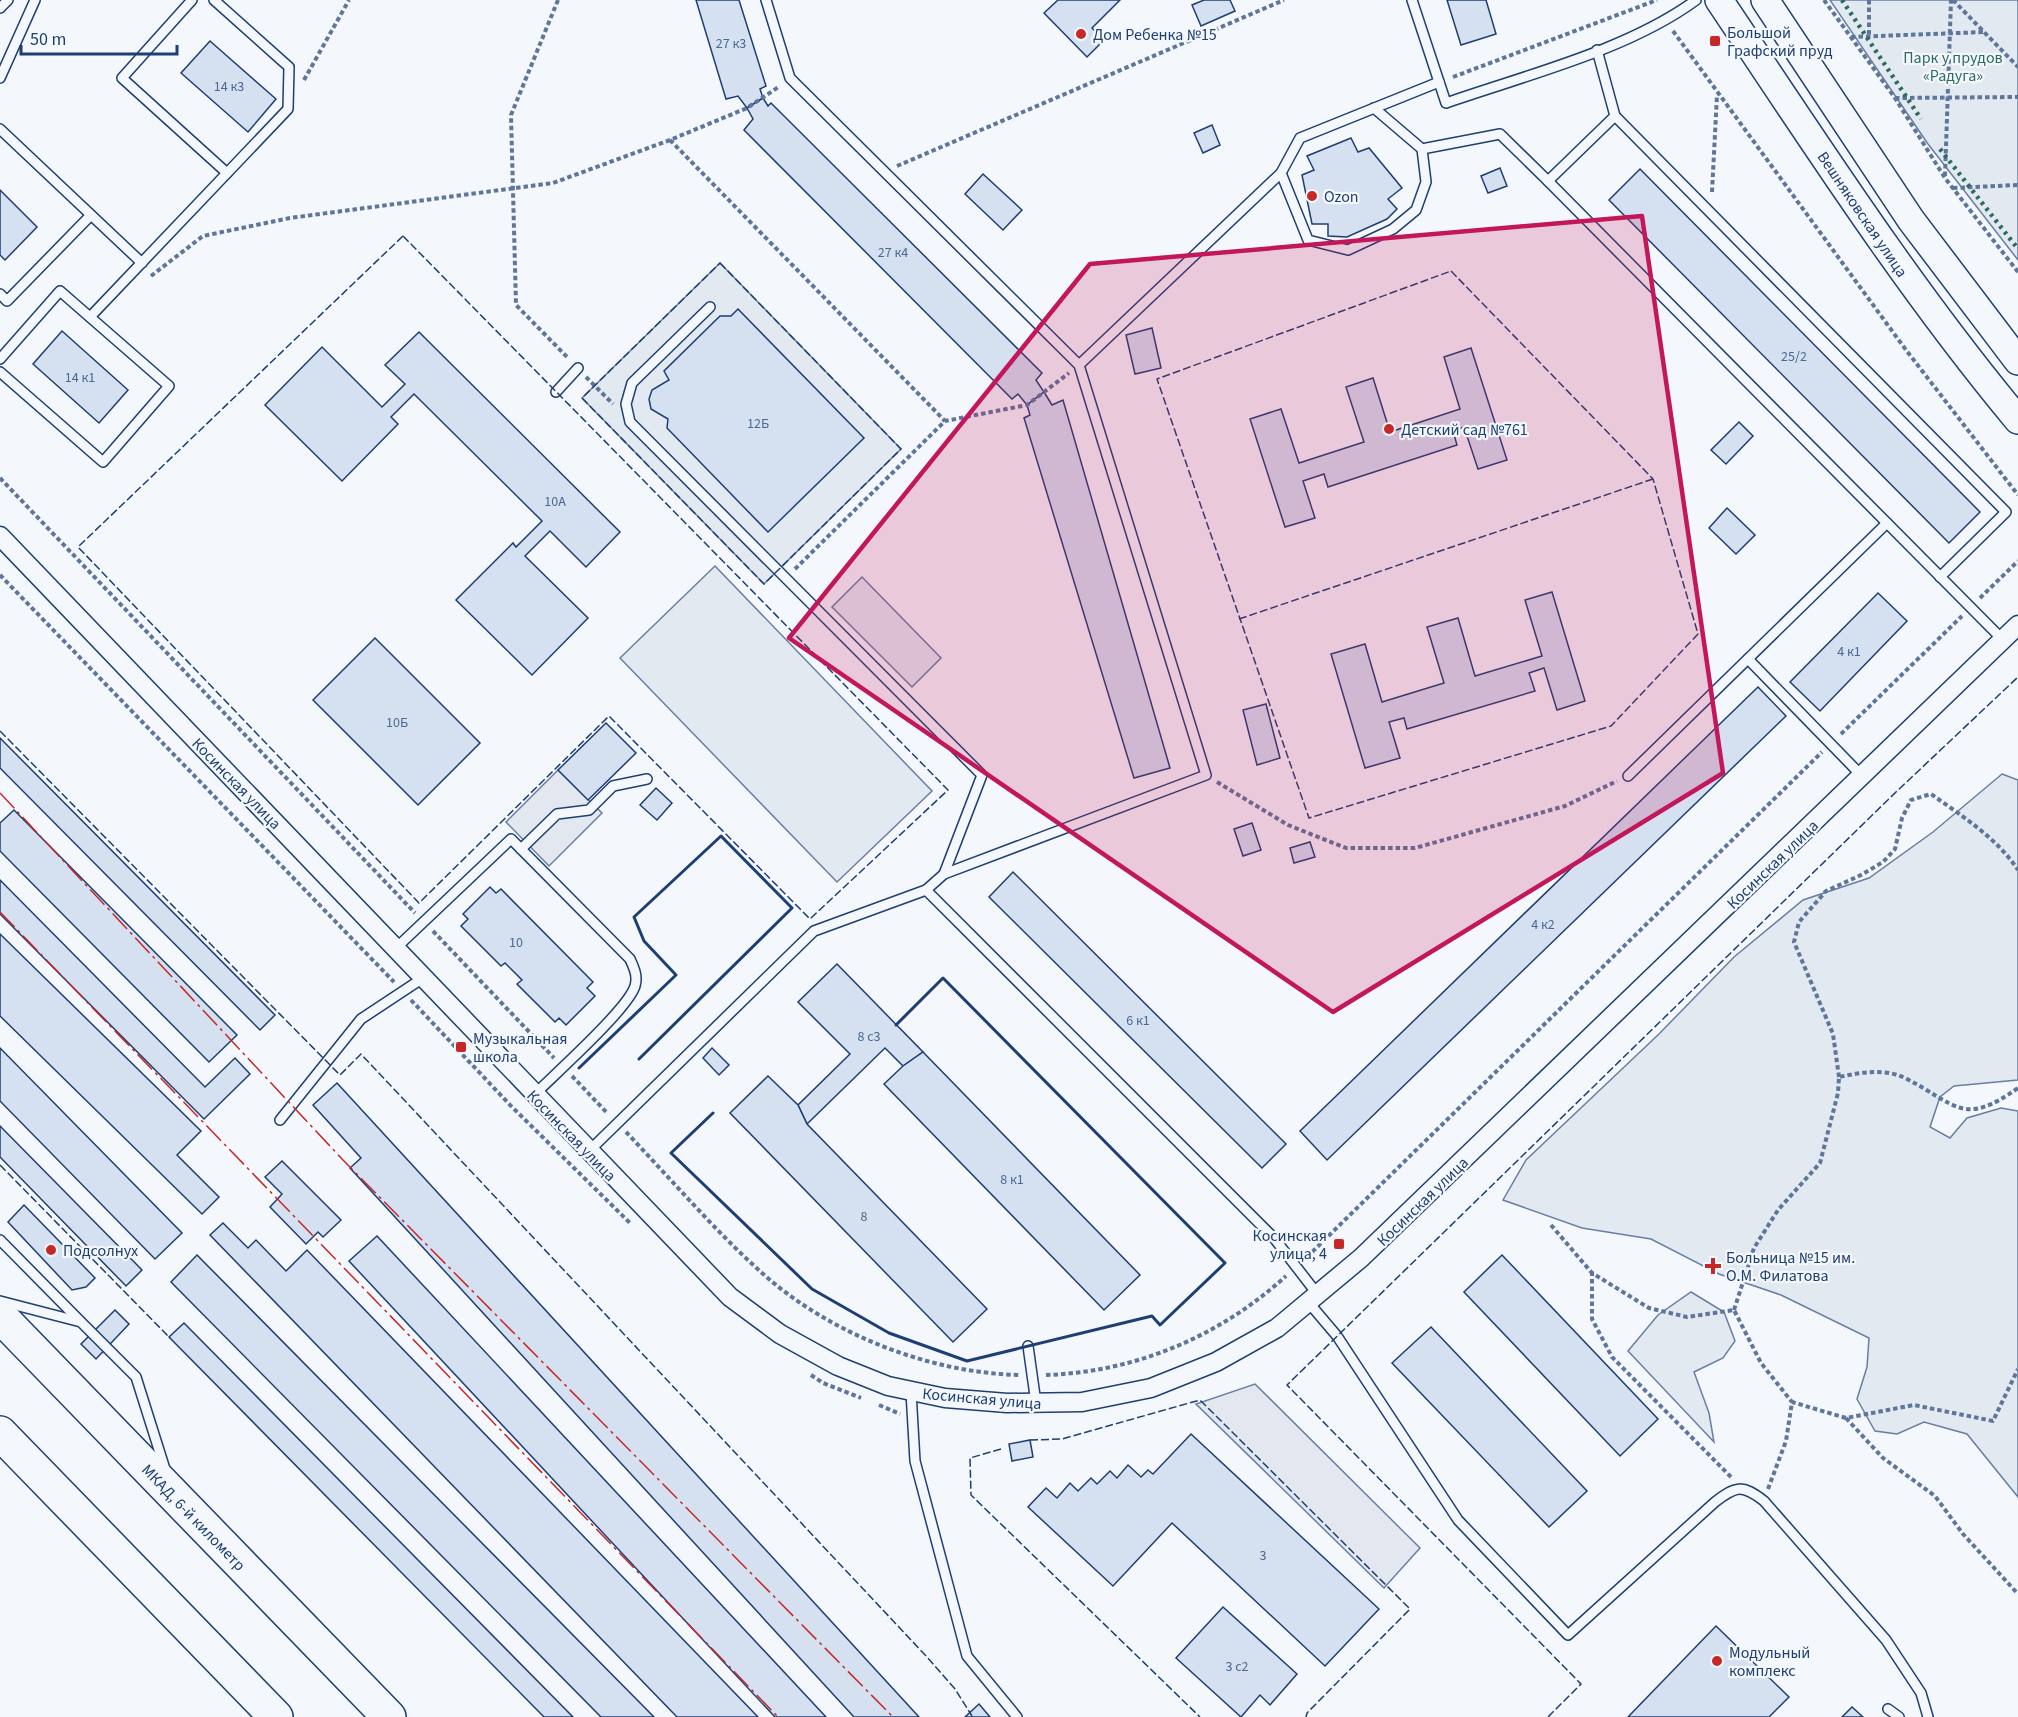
<svg xmlns="http://www.w3.org/2000/svg" width="2018" height="1717" font-family="'Source Sans 3',sans-serif">
<rect width="100%" height="100%" fill="#f4f7fb"/>
<!-- green -->
<g fill="#e3e9f0" stroke="#687fa3" stroke-width="1.5">
<path d="M1830,0H2018V260L1928,144Z"/>
<path d="M720,263L901,449L764,584L582,398Z"/>
<path d="M715,566L932,791L837,882L620,658Z"/>
<path d="M862,577L941,658L912,687L832,607Z"/>
<path d="M2002,774L2018,780V1080L1954,1086L1940,1097L1930,1127L1950,1138L1967,1118L2001,1108L2018,1111V1497L1967,1434L1924,1422L1897,1434L1875,1431L1857,1399L1867,1367L1869,1338L1781,1295L1719,1274L1651,1239L1582,1228L1503,1200L1526,1160L1659,1034L1734,957L1803,900L1869,878L1933,832Z"/>
<path d="M1691,1292L1724,1312L1735,1341L1723,1358L1694,1372L1709,1413L1714,1442L1628,1351L1658,1315Z"/>
</g>
<!-- parking -->
<g fill="#e3e8f0" stroke="#687fa3" stroke-width="1.5">
<path d="M558,770L602,813L549,866L506,822Z"/>
<path d="M1255,1384L1420,1548L1384,1588L1196,1404Z"/>
</g>
<!-- building -->
<g fill="#d5e0f0" stroke="#1d3f73" stroke-width="1.5">
<path d="M696,0H739L766,86L760,89L763,98L747,108L738,96L726,99Z"/>
<path d="M1058,0H1120L1092,28L1104,40L1087,57L1044,13Z"/>
<path d="M1204,0H1230L1235,11L1201,26L1192,5Z"/>
<path d="M1447,0H1486L1496,34L1461,45Z"/>
<path d="M210,41L276,99L248,132L181,73Z"/>
<path d="M763,98L768,106L771,103L1042,373L1036,380L1044,392L1027,405L1018,394L1012,399L744,130L753,119L747,108Z"/>
<path d="M1212,125L1220,145L1203,153L1194,133Z"/>
<path d="M1351,138L1358,152L1369,148L1402,188L1388,199L1397,209L1387,219L1347,237L1328,236V224H1312L1302,175L1314,170L1307,156Z"/>
<path d="M1500,168L1507,186L1488,193L1481,176Z"/>
<path d="M1640,169L1980,512L1949,543L1609,200Z"/>
<path d="M983,174L1022,210L1003,230L965,194Z"/>
<path d="M0,190L37,227L5,260L0,255Z"/>
<path d="M738,309L864,438L768,532L667,428L668,419L651,409L649,399L652,390L669,380L664,371L720,316H731Z"/>
<path d="M1152,328L1161,368L1135,374L1126,335Z"/>
<path d="M62,331L128,390L99,423L33,364Z"/>
<path d="M419,332L620,532L586,567L550,531L525,556L588,618L532,675L456,600L513,543L516,547L542,521L414,394L391,417L398,424L342,481L265,405L322,347L382,407L405,384L385,365Z"/>
<path d="M1471,348L1507,460L1478,469L1464,427L1453,431L1457,445L1328,487L1324,474L1303,481L1315,518L1285,527L1250,419L1281,409L1299,463L1364,442L1346,387L1373,378L1390,432L1460,409L1444,357Z"/>
<path d="M1044,392L1052,405L1063,400L1170,768L1134,778L1024,418L1030,415L1027,405Z"/>
<path d="M1739,422L1753,436L1726,464L1711,450Z"/>
<path d="M1727,508L1755,535L1736,554L1709,528Z"/>
<path d="M1552,592L1585,701L1557,710L1544,668L1529,673L1535,691L1407,729L1404,718L1389,722L1400,758L1365,768L1331,654L1365,644L1382,702L1444,683L1427,627L1458,618L1475,676L1542,656L1525,600Z"/>
<path d="M1878,593L1907,621L1820,711L1790,682Z"/>
<path d="M375,638L480,743L418,805L313,700Z"/>
<path d="M1758,687L1786,716L1327,1160L1300,1131Z"/>
<path d="M1266,704L1280,758L1257,765L1243,710Z"/>
<path d="M606,723L636,753L588,800L558,770Z"/>
<path d="M0,738L275,1015L260,1030L0,768Z"/>
<path d="M656,788L672,803L657,820L640,805Z"/>
<path d="M14,810L237,1035L209,1062L0,851V823Z"/>
<path d="M1252,823L1261,850L1243,856L1234,829Z"/>
<path d="M1310,842L1315,857L1294,863L1290,848Z"/>
<path d="M1013,872L1286,1144L1262,1168L989,897Z"/>
<path d="M0,880L205,1087L235,1058L250,1074L204,1119L0,914Z"/>
<path d="M490,887L496,893L501,889L593,982L587,988L595,996L566,1025L559,1018L555,1022L517,984L522,980L505,963L501,966L461,926L468,919L463,914Z"/>
<path d="M0,934L201,1131L177,1155L219,1197L202,1214L0,1016Z"/>
<path d="M837,964L923,1052L903,1066L885,1048L807,1124L798,1105L850,1054L798,1002Z"/>
<path d="M0,1048L182,1233L155,1259L0,1101Z"/>
<path d="M712,1048L729,1065L719,1075L703,1058Z"/>
<path d="M923,1052L1140,1275L1104,1310L884,1084L903,1066Z"/>
<path d="M768,1076L798,1105L807,1124L987,1309L953,1342L730,1113Z"/>
<path d="M337,1083L919,1717H854L350,1168L361,1158L313,1105Z"/>
<path d="M0,1126L142,1270L126,1286L0,1157Z"/>
<path d="M282,1161L341,1220L323,1237L318,1232L306,1244L270,1207L282,1194L265,1177Z"/>
<path d="M24,1205L95,1278L86,1287L72,1290L8,1222Z"/>
<path d="M223,1223L248,1248L256,1240L286,1271L307,1250L758,1717H677L210,1235Z"/>
<path d="M377,1236L826,1717H775L349,1261Z"/>
<path d="M197,1255L654,1717H601L171,1282Z"/>
<path d="M1502,1255L1658,1419L1620,1456L1464,1292Z"/>
<path d="M115,1310L129,1324L96,1359L81,1344Z"/>
<path d="M184,1323L573,1717H544L169,1337Z"/>
<path d="M1431,1327L1587,1491L1549,1527L1392,1363Z"/>
<path d="M1191,1434L1379,1609L1325,1666L1172,1523L1113,1586L1028,1507L1046,1488L1057,1498L1070,1483L1078,1491L1091,1478L1097,1484L1110,1471L1117,1478L1128,1465L1141,1477L1148,1470L1153,1474Z"/>
<path d="M1030,1440L1033,1457L1012,1461L1009,1444Z"/>
<path d="M1223,1607L1297,1674L1270,1705L1260,1695L1241,1717L1176,1658Z"/>
<path d="M1716,1626L1789,1697L1769,1717H1628Z"/>
<path d="M979,1704L990,1717H965Z"/>
<path d="M1852,1707L1863,1717H1842Z"/>
</g>
<g fill="none" stroke-linecap="round" stroke-linejoin="round">
<!-- lane casing -->
<g stroke="#1d3f73" stroke-width="12">
<g id="lane">
<path d="M192,0L122,78L227,173"/>
<path d="M1412,0L1446,103C1526,75 1628,50 1696,0"/>
<path d="M0,8L8,0"/>
<path d="M0,78L35,0"/>
<path d="M1615,116L2006,512L1940,577"/>
<path d="M0,129L142,263"/>
<path d="M1422,149L1500,134L1548,181L1615,116L1597,50"/>
<path d="M1281,173L1308,240L1348,250L1393,229L1416,210L1426,182L1422,149L1374,108"/>
<path d="M1548,181L1887,523"/>
<path d="M0,294L7,301L91,215"/>
<path d="M710,307L632,383L626,404L630,422L982,775L944,874"/>
<path d="M90,317L288,109L289,67L214,0"/>
<path d="M0,359L60,291L169,386L103,462L0,372"/>
<path d="M1079,365L1281,173L1300,138L1439,82"/>
<path d="M556,392L578,368"/>
<path d="M1748,659L1863,777"/>
<path d="M1628,776L1887,523L2003,640"/>
<path d="M521,849L557,814L589,810L613,786L647,779"/>
<path d="M926,890L1274,1238L1318,1295"/>
<path d="M395,949L511,839L630,959C634,968 638,976 635,986C628,1009 555,1074 534,1095"/>
<path d="M280,1120L361,1019L423,978"/>
<path d="M588,1152L814,931L926,890L944,874L1206,775L1079,365L790,78L766,0"/>
<path d="M0,1240L80,1321"/>
<path d="M0,1301L81,1322L136,1377L165,1469"/>
<path d="M1309,1303L1337,1336L1458,1520L1568,1635L1715,1502C1736,1486 1742,1484 1764,1501L1886,1640L1921,1693L1928,1717"/>
<path d="M1028,1346L1036,1403"/>
<path d="M911,1392L915,1461L967,1656L1017,1717"/>
<path d="M1888,1709L1899,1717"/>
</g>
</g>
<!-- street casing -->
<g stroke="#1d3f73" stroke-width="21">
<path id="street" d="M0,536L730,1297L780,1334L838,1366L888,1386L945,1398L1007,1403L1082,1402L1151,1388L1216,1362L1277,1328L1361,1258L2018,625"/>
</g>
<!-- secondary casing -->
<g stroke="#1d3f73" stroke-width="30">
<g id="secondary">
<path d="M1719,0C1815,143 1908,288 2018,420"/>
<path d="M1765,0L1911,220L2018,361"/>
</g>
</g>
<!-- highway casing -->
<g stroke="#1d3f73" stroke-width="36">
<g id="highway">
<path d="M0,1316L389,1717"/>
<path d="M0,1433L276,1717"/>
</g>
</g>
<!-- path -->
<g stroke="#5e769c" stroke-width="4" stroke-dasharray="4.5 3" stroke-linecap="butt">
<path d="M558,0L511,115L516,305L569,359"/>
<path d="M1824,0L1895,98L1945,178L2018,272"/>
<path d="M1869,0V36"/>
<path d="M1953,0L2018,67"/>
<path d="M1673,31L1906,350L2018,495"/>
<path d="M1851,37L1985,32"/>
<path d="M1453,77L1657,0"/>
<path d="M304,80L349,0"/>
<path d="M1895,98L2018,97"/>
<path d="M670,140L945,421"/>
<path d="M897,166L1284,0"/>
<path d="M1945,176L1951,0"/>
<path d="M1953,188L2018,185"/>
<path d="M1712,192L1717,95"/>
<path d="M151,276L203,236L290,218L553,183L670,140L747,108L780,86"/>
<path d="M586,377L613,404"/>
<path d="M0,478L415,913"/>
<path d="M795,569L945,421L1027,405L1069,373"/>
<path d="M0,575L394,982"/>
<path d="M1980,598L2018,561"/>
<path d="M1841,734L1962,616"/>
<path d="M1217,782L1288,825L1346,848H1415L1565,806L1617,781"/>
<path d="M433,931L554,1058"/>
<path d="M411,1000L511,1106L631,1224"/>
<path d="M572,1076L608,1114"/>
<path d="M1839,1077L1833,1034L1794,942L1799,922L1826,891L1861,875L1883,862L1895,849L1902,818L1911,800L1931,794C1962,816 1997,838 2018,870"/>
<path d="M626,1132C671,1179 714,1230 762,1273C830,1334 929,1373 1020,1375"/>
<path d="M1551,1225L1592,1273"/>
<path d="M1307,1257L1822,752"/>
<path d="M1734,1310L1754,1248L1778,1210L1820,1163L1838,1093L1839,1077C1862,1072 1886,1068 1907,1079C1957,1105 1963,1127 2018,1088"/>
<path d="M811,1375L823,1383L861,1398"/>
<path d="M1046,1375C1135,1372 1219,1337 1286,1276"/>
<path d="M879,1405L900,1414"/>
<path d="M1846,1418L1883,1458L1935,1496L1963,1534L2018,1594"/>
<path d="M1731,1477L1612,1357L1592,1319V1273L1649,1308L1687,1317L1734,1310L1761,1363L1792,1402"/>
<path d="M1768,1489L1786,1441L1792,1402L1846,1418L1914,1405L1993,1421L2018,1369"/>
</g>
<!-- lane -->
<use href="#lane" stroke="#f4f7fb" stroke-width="9"/>
<!-- street -->
<use href="#street" stroke="#f4f7fb" stroke-width="18"/>
<!-- secondary -->
<use href="#secondary" stroke="#f4f7fb" stroke-width="27"/>
<!-- highway -->
<use href="#highway" stroke="#f4f7fb" stroke-width="33"/>
<!-- hedge -->
<g stroke="#2c6c60" stroke-width="4.5" stroke-dasharray="3 4.5" stroke-linecap="butt">
<path d="M1842,0L1921,119"/>
<path d="M1940,149L2018,249"/>
</g>
<!-- fence -->
<g stroke="#1d3f73" stroke-width="1.5" stroke-dasharray="8 3" stroke-linecap="butt">
<path d="M403,236L948,790L810,919L609,716L419,903L78,547Z"/>
<path d="M720,263L901,449L764,584L582,398Z"/>
<path d="M1451,271L1653,479L1698,634L1611,726L1309,818L1157,379Z"/>
<path d="M1239,619L1653,479"/>
<path d="M0,731L340,1075L361,1054L927,1657L955,1689L972,1716"/>
<path d="M0,1165L170,1338"/>
<path d="M1030,1440L1062,1439L1200,1400L1410,1609L1307,1713L1306,1717"/>
<path d="M1001,1449L970,1458L971,1495L1200,1717"/>
<path d="M1548,1717L1581,1684L1287,1385L1896,792L2018,677"/>
</g>
<!-- wall -->
<g stroke="#1d3f73" stroke-width="3">
<path d="M579,1068L676,975L644,941L634,917L721,836L792,908L639,1059"/>
<path d="M713,1113L671,1153L812,1289L889,1333L967,1361L1152,1316L1160,1325L1225,1263L943,978L896,1025"/>
</g>
<!-- power -->
<g stroke="#c62828" stroke-width="1.5" stroke-dasharray="21 4.5 3 4.5" stroke-linecap="butt">
<path d="M0,793L343,1160L893,1717"/>
<path d="M0,912L778,1717"/>
</g>
</g>
<!-- marked area -->
<path fill="#c2185b" fill-opacity="0.2" stroke="#c2185b" stroke-width="4.5" stroke-linejoin="round" d="M1642,216L1723,773L1333,1012L789,638L1090,264Z"/>
<!-- markers -->
<g fill="#c62828" stroke="#f4f7fb" stroke-width="2">
<circle cx="1081" cy="34" r="6"/>
<rect x="1709" y="35" width="12" height="12" rx="3"/>
<circle cx="1312" cy="196" r="6"/>
<circle cx="1389" cy="429" r="6"/>
<rect x="455" y="1041" width="12" height="12" rx="3"/>
<rect x="1333" y="1238" width="12" height="12" rx="3"/>
<circle cx="51" cy="1250" r="6"/>
<path d="M1710 1257h6v6h6v6h-6v6h-6v-6h-6v-6h6z"/>
<circle cx="1717" cy="1661" r="6"/>
</g>
<g text-anchor="middle" stroke-width="4.5" stroke-linejoin="round" paint-order="stroke">
<!-- number labels -->
<g font-size="14" fill="#4b6792">
<text x="731" y="48">27 к3</text>
<text x="229" y="91">14 к3</text>
<text x="893" y="257">27 к4</text>
<text x="1794" y="361">25/2</text>
<text x="80" y="382">14 к1</text>
<text x="758" y="428">12Б</text>
<text x="555" y="506">10А</text>
<text x="1849" y="656">4 к1</text>
<text x="397" y="727">10Б</text>
<text x="1543" y="929">4 к2</text>
<text x="516" y="947">10</text>
<text x="1138" y="1025">6 к1</text>
<text x="869" y="1041">8 с3</text>
<text x="1012" y="1184">8 к1</text>
<text x="864" y="1221">8</text>
<text x="1263" y="1560">3</text>
<text x="1237" y="1671">3 с2</text>
</g>
<!-- poi labels -->
<g font-size="16" fill="#1d3f73" stroke="#f4f7fb" text-anchor="start">
<text x="1727" y="38">Большой<tspan x="1727" dy="18">Графский пруд</tspan></text>
<text x="1093" y="40">Дом Ребенка №15</text>
<text x="1324" y="202">Ozon</text>
<text x="1401" y="435">Детский сад №761</text>
<text x="473" y="1044">Музыкальная<tspan x="473" dy="18">школа</tspan></text>
<text x="1327" y="1241" text-anchor="end">Косинская<tspan x="1327" dy="18">улица, 4</tspan></text>
<text x="63" y="1256">Подсолнух</text>
<text x="1726" y="1263">Больница №15 им.<tspan x="1726" dy="18">О.М. Филатова</tspan></text>
<text x="1729" y="1658">Модульный<tspan x="1729" dy="18">комплекс</tspan></text>
</g>
<!-- park labels -->
<g font-size="16" fill="#2c6c60" stroke="#f4f7fb">
<text x="1953" y="63">Парк у прудов<tspan x="1953" dy="18">«Радуга»</tspan></text>
</g>
<!-- street labels -->
<g font-size="16" fill="#1d3f73" stroke="#f4f7fb">
<text transform="translate(1863 214) rotate(56)" y="6">Вешняковская улица</text>
<text transform="translate(237 783) rotate(46)" y="6">Косинская улица</text>
<text transform="translate(1772 864) rotate(-44)" y="6">Косинская улица</text>
<text transform="translate(572 1135) rotate(46)" y="6">Косинская улица</text>
<text transform="translate(1422 1201) rotate(-44)" y="6">Косинская улица</text>
<text transform="translate(982 1398) rotate(5)" y="6">Косинская улица</text>
<text transform="translate(194 1517) rotate(46)" y="6">МКАД, 6-й километр</text>
</g>
</g>
<!-- scale -->
<path d="M21 45v9h156v-9" fill="none" stroke="#1d3f73" stroke-width="3"/>
<text x="30" y="45" font-size="18" fill="#1d3f73" stroke="#f4f7fb" stroke-width="4.5" paint-order="stroke">50 m</text>
</svg>
